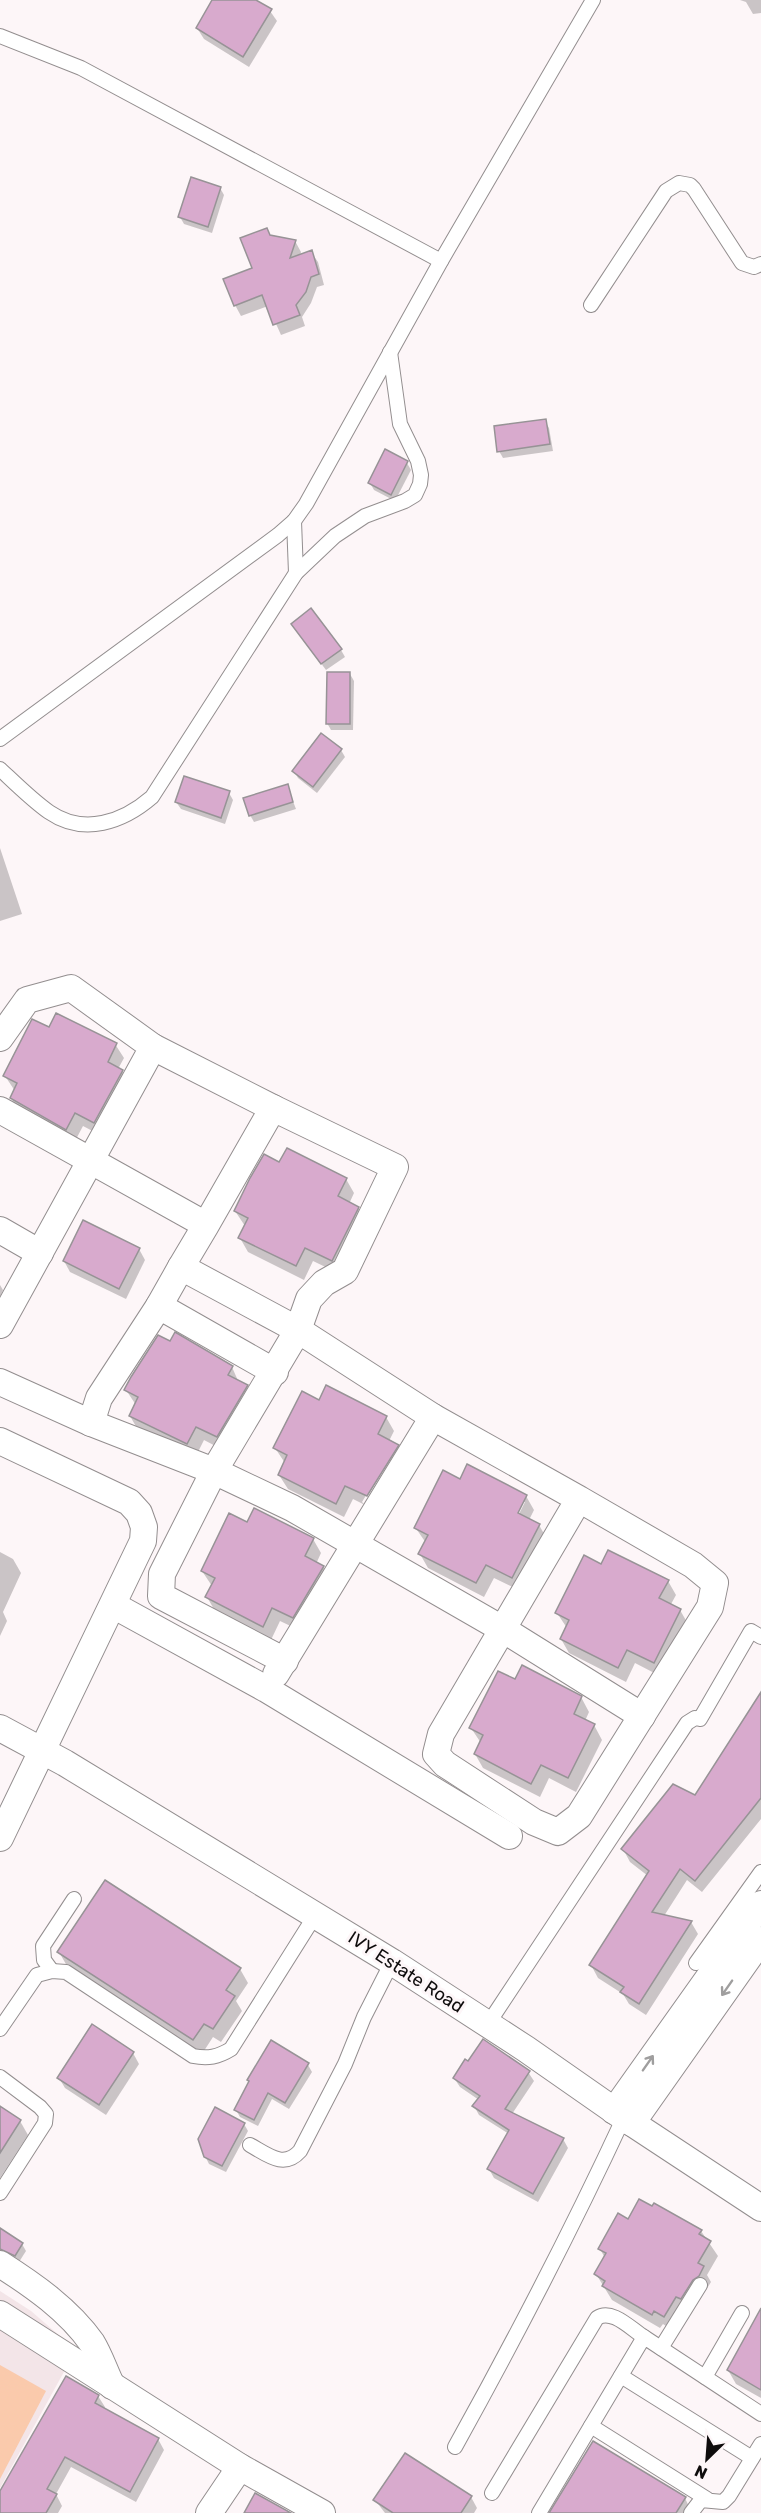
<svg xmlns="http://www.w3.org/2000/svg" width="761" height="2513" font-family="Rubik,sans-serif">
<rect width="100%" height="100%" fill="#fdf6f8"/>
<!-- built -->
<path fill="#f3e5e8" d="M0,2291L31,2311L76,2350L0,2488Z"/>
<!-- green -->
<path fill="#facaac" d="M0,2365L46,2391L0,2479Z"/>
<!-- shadow -->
<g fill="#0003" fill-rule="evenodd">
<path d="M214,0H253L270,11L277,21L249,67L204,39L197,28Z"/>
<path d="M740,0H761V13L753,14L746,2Z"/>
<path d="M220,188L224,195L212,233L184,224L180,217Z"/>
<path d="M270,236L295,241L301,252L300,256L311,252L318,262L324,285L317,287L311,303L302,317L305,326L281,335L268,306L241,316L235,305Z"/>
<path d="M545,421L549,428L553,451L503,458L499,451Z"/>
<path d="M407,463L411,470L395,501L374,490L370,483Z"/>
<path d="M297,631L341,650L345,657L326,670Z"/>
<path d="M350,674L354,681L353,730H331L327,723Z"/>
<path d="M341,750L345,757L317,793L298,778L294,771Z"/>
<path d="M287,786L296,809L254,822L250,815Z"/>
<path d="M229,793L233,800L225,824L181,809L176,802Z"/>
<path d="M0,848L22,914L0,921Z"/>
<path d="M50,1029L115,1044L124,1058L118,1069L122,1071L130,1085L102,1136L83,1126L74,1143L19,1112L11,1098L15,1091L5,1076Z"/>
<path d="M280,1164L346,1179L354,1193L349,1204L358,1208L366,1222L340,1274L313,1261L304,1280L248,1252L240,1238L245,1226L235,1211Z"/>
<path d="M139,1249L145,1260L126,1299L70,1272L64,1261Z"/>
<path d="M0,1285L3,1290L0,1297Z"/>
<path d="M232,1367L239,1383L247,1386L255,1400L225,1451L204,1440L195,1458L138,1430L130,1416L136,1405L126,1390Z"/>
<path d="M320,1402L386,1417L394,1431L389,1441L398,1446L406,1460L375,1510L353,1499L344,1517L288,1489L279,1475L285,1463L275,1448ZM393,1451H396L364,1504L362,1502Z"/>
<path d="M526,1496L534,1510L529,1520L539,1525L547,1539L521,1591L494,1578L484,1597L428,1568L420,1554L426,1543L415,1527ZM522,1502H525L516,1520L513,1519Z"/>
<path d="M247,1524L313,1539L321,1553L316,1564L323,1567L331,1581L301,1631L280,1621L271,1640L215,1611L207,1597L212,1586L202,1571Z"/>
<path d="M0,1552L13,1559L21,1573L3,1612L7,1621L0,1636Z"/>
<path d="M602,1566L668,1581L676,1595L670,1606L680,1610L688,1624L662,1677L635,1663L626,1682L569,1653L561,1639L567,1628L557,1613Z"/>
<path d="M516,1681L581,1697L589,1712L585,1721L594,1725L602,1740L576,1792L549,1778L540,1797L483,1768L475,1754L481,1743L471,1728Z"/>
<path d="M761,1694V1819L702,1892L687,1880L664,1916L691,1922L698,1934L646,2015L629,2004L623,1994L598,1978L591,1965L648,1876L630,1862L623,1849L696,1797Z"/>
<path d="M59,1952L240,1969L248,1983L236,2001L242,2011L221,2042L213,2037L202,2054L67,1966Z"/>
<path d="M133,2053L139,2064L106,2115L65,2088L59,2078Z"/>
<path d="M308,2065L312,2072L289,2109L272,2099L258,2126L240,2117L236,2110Z"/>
<path d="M528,2072L534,2081L512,2114L563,2139L568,2148L538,2202L494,2178L489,2169L509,2134L479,2115L474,2106L479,2100L460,2087L454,2078Z"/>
<path d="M0,2108L20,2121L28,2135L0,2178Z"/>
<path d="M244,2124L248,2131L226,2172L209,2164L205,2156Z"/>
<path d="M628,2221L701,2231L718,2256L707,2275L711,2282L706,2290L700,2294L672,2330L663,2324L660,2328L612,2300L596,2274L605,2258L600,2249Z"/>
<path d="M0,2229L22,2244L26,2251L19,2262L0,2256Z"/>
<path d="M761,2311V2398L736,2384L728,2370Z"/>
<path d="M66,2378L98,2396L105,2407L104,2409L158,2439L164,2450L136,2502L71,2467L56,2494L62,2506L58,2513H0V2495Z"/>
<path d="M471,2497L477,2508L474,2513H385L375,2500Z"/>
<path d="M685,2498L692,2513H551Z"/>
</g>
<!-- building -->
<g fill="#d8aacd" stroke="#979396" stroke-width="1.5">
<path d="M212,0H256L272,9L243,57L196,28Z"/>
<path d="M191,177L221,187L208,227L178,217Z"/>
<path d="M267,228L270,235L296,240L290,258L312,250L319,274L311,277L306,292L296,305L300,315L273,325L262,295L234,306L223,279L252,268L240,238Z"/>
<path d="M546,419L550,444L497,452L494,426Z"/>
<path d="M385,449L408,461L391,495L368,483Z"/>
<path d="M311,608L342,649L321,664L291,624Z"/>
<path d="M327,672H350V724H326Z"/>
<path d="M321,733L342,749L313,787L292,771Z"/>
<path d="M184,776L230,791L221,818L175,802Z"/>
<path d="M288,784L293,802L249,816L243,798Z"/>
<path d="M56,1013L117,1043L108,1062L123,1070L94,1123L75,1113L66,1130L10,1098L17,1083L3,1076L32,1019L49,1027Z"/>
<path d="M287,1148L347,1178L338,1196L359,1207L332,1261L305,1248L296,1266L238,1238L248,1218L234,1211L250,1178L264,1154L279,1162Z"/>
<path d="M83,1220L140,1248L119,1289L63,1261Z"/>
<path d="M175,1332L233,1366L228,1375L248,1385L217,1437L196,1427L187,1444L129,1416L138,1397L124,1390L131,1377L158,1335L170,1341Z"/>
<path d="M326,1385L387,1416L378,1434L399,1445L367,1496L345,1486L336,1504L278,1475L287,1455L273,1448L302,1391L319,1400Z"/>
<path d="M467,1464L527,1495L518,1513L540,1524L512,1578L486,1565L476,1583L418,1554L428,1535L414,1528L443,1470L460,1479Z"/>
<path d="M254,1508L314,1538L305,1556L324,1566L293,1618L272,1608L263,1627L205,1597L215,1578L201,1571L229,1513L247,1522Z"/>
<path d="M608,1550L669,1580L659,1598L681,1609L654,1663L627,1650L618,1668L560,1639L569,1620L555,1613L584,1555L601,1564Z"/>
<path d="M522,1665L582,1696L574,1714L595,1724L568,1778L541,1765L531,1784L474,1754L483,1735L469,1728L498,1671L515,1679Z"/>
<path d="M761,1692V1798L695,1881L680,1869L652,1912L692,1921L639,2004L620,1992L624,1987L589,1965L649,1871L621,1849L673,1784L695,1795Z"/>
<path d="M105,1880L241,1968L226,1990L235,1996L213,2029L204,2024L193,2040L57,1952Z"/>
<path d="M92,2024L134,2052L99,2105L57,2078Z"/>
<path d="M483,2039L530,2071L505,2109L564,2138L533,2194L487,2169L509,2130L472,2106L480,2096L453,2078L465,2059L468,2061Z"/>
<path d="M271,2040L309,2063L285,2103L268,2093L254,2120L234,2110L249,2081L247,2080Z"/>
<path d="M0,2106L21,2120L0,2153Z"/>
<path d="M215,2107L245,2123L222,2166L204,2157L198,2139Z"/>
<path d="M639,2199L652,2206L654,2203L702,2230L699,2234L711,2241L698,2263L704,2266L699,2276L693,2280L681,2299L676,2297L664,2317L654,2311L652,2315L602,2286L605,2281L594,2274L606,2253L598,2249L618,2213L628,2219Z"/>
<path d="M0,2228L23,2243L15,2256L0,2249Z"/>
<path d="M761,2308V2390L727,2370Z"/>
<path d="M66,2376L99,2395L95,2403L159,2438L130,2492L65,2457L47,2489L57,2494L46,2513H0V2491Z"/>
<path d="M593,2441L686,2497L676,2513H549Z"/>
<path d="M405,2453L472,2496L461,2513H393L373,2500Z"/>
<path d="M255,2493L291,2513H244Z"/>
</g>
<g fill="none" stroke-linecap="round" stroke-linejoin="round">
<!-- service casing -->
<g stroke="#938e8f" stroke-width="16">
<g id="service">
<path d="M0,36L81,68L441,261"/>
<path d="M591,305L666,191L679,183L690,185L694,189L742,263L754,267L761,264"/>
<path d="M294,521L296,573"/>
<path d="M0,739L278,535L294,521L306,504L441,261L593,0"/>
<path d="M0,769C16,784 32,800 49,812C84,836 123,822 152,797L296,573L335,536L365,516L405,501L415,495L420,484L421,475L418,461L400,424L390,352"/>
<path d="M696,1963L761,1872"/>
<path d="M52,1971L44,1960L43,1946L74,1899"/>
<path d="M488,2024L687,1723L695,1718L700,1719L751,1631L761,1637"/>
<path d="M0,2029L37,1975L52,1971L66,1972L193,2056C208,2059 218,2057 231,2049L316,1914"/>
<path d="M0,2077L40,2107L46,2114L45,2123L0,2193"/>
<path d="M250,2145C268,2155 284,2169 300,2151L345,2064L364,2017L392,1962"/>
<path d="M661,2348L700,2285"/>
<path d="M621,2376L752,2458"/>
<path d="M705,2377L742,2313"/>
<path d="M591,2426L707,2499"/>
<path d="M455,2447C515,2339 572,2229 624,2117"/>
<path d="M492,2493L597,2318C612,2308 631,2329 644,2337"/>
<path d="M539,2513L644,2337L761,2414"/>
<path d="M691,2513L701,2500L723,2502L729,2496L761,2444"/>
</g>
</g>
<!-- minor casing -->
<g stroke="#938e8f" stroke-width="28">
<g id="minor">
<path d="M0,1038L27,1000L71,988L153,1047L0,1325"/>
<path d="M153,1047L273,1108"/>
<path d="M0,1110L206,1225L273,1108L395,1167L345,1271L324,1283L309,1299L298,1330L181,1267L206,1225"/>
<path d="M0,1230L40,1253"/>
<path d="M159,1306L181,1267"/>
<path d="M0,1382L91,1423L214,1471L292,1508L504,1630L642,1716"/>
<path d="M91,1423L99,1398L159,1306L275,1372"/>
<path d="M0,1441L129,1502L139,1513L144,1527L143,1541L0,1838"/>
<path d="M113,1605L266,1689L509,1836"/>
<path d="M285,1661L161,1596L162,1574L214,1471L298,1330L433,1417L579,1499L441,1734L436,1754L445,1764L534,1822L558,1832L579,1816L710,1607L715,1583L693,1565L579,1499"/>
<path d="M276,1674L433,1417"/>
<path d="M0,1728L65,1763L392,1962L526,2049L632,2123L761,2208"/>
<path d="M614,2111L761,1904"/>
<path d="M632,2123L761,1940"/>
<path d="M0,2264C33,2285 69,2310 92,2343C100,2356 105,2372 112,2386"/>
<path d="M0,2314L240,2467L322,2513"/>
<path d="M209,2513L240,2467"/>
</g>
</g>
<!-- service -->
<use href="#service" stroke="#fff" stroke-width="14"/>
<!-- minor -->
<use href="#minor" stroke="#fff" stroke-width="26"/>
</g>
<!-- one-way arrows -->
<defs><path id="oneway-shaft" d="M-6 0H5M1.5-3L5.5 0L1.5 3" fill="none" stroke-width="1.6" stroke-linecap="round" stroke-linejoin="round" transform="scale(1.5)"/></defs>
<g stroke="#9f9e9e">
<use href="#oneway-shaft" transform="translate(727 1988) rotate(125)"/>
<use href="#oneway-shaft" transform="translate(648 2063) rotate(-55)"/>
</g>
<g text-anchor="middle" stroke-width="6" stroke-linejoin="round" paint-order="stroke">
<!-- street labels -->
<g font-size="18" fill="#0e0c0c" stroke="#fdf6f8">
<text transform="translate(406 1972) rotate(33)" y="6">IVY Estate Road</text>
</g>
</g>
<!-- north arrow -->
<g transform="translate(707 2459) rotate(205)" stroke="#fdf6f8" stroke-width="4.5" paint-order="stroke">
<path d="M0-4.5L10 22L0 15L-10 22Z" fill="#0e0c0c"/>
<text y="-9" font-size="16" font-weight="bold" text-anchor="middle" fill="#0e0c0c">N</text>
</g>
</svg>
